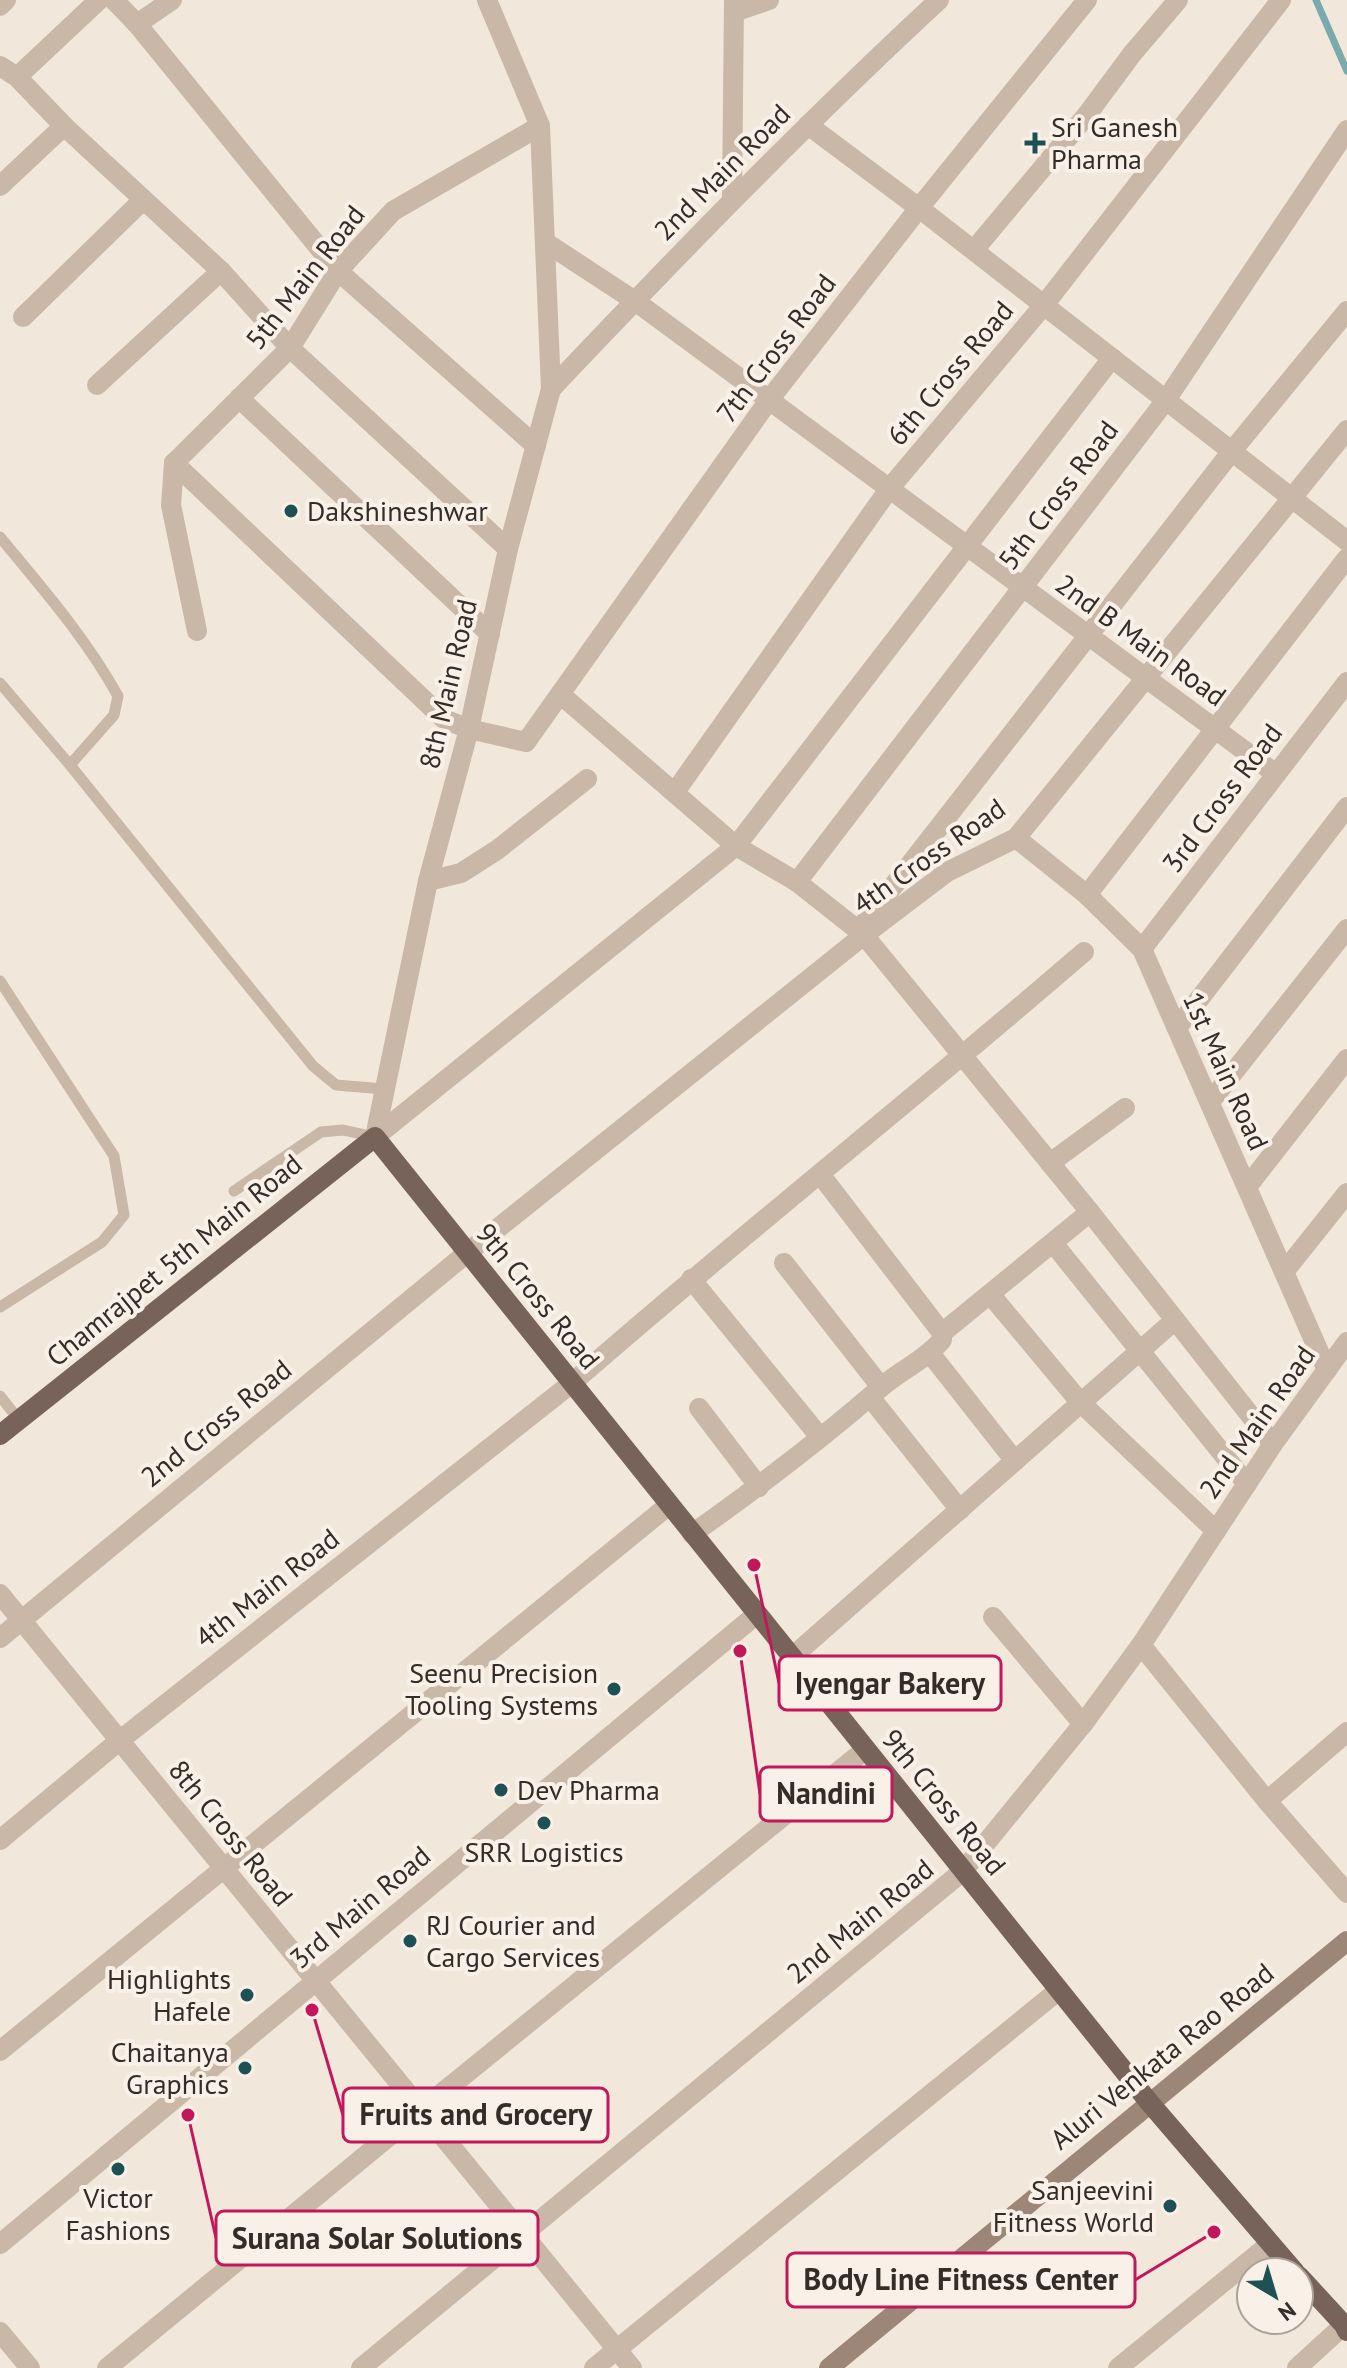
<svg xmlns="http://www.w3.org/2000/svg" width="1347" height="2368" font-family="'PT Sans',sans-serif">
<rect width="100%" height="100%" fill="#f1e7da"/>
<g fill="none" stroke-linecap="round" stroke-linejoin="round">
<!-- stream -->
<path stroke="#7aaaad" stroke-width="7" d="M1316,0L1347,71"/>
<!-- service -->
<g stroke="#c9b7a7" stroke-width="11">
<path d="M0,537C42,588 86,638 118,696L114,715L70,765"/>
<path d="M0,683L70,765L313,1066L336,1085L384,1089"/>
<path d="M0,981L114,1156L124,1215L102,1242L0,1307"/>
<path d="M234,1191L321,1132L343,1130L375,1137"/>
<path d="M0,1396L19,1420"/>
</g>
<!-- minor -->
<g stroke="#c9b7a7" stroke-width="20">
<path d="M114,0L137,24L338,271L536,446"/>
<path d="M0,6L6,0"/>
<path d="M734,12L769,0"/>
<path d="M137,24L172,0"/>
<path d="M0,66L17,77L64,126L221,271L290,348L508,549"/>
<path d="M17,77L99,0"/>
<path d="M808,125L919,208L1347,541"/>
<path d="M0,186L64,126"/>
<path d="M732,199L734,0"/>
<path d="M545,242L635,301L1276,774"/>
<path d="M974,250L1086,116L1132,54L1178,0"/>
<path d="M23,317L143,200"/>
<path d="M97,385L221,271"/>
<path d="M551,389C677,256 804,125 939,0"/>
<path d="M239,398L490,634"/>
<path d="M174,463L444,719L469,729L526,742L769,400L919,208L1087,0"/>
<path d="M174,463L290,348L338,271L393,211L540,126"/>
<path d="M174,463L171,505L197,631"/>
<path d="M560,694L736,846L797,882L864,935L1090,1212L1273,1444"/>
<path d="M675,792L889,489L1044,305L1281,0"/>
<path d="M1016,838L1087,895L1142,949L1327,1370"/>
<path d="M428,881L461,873L497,850L587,779"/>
<path d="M797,882L1166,400L1347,130"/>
<path d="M1087,895L1347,558"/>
<path d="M859,930L1232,451L1347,311"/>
<path d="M1142,949L1347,682"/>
<path d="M1177,1028L1347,807"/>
<path d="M1210,1102L1347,929"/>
<path d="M375,1137L736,846L1112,358"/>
<path d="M1050,1163L1125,1108"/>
<path d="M820,1174L942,1333"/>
<path d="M1247,1187L1347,1059"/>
<path d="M1053,1243L1247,1484"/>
<path d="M784,1263L881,1387"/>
<path d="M1284,1272L1347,1193"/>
<path d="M691,1279L820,1437"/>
<path d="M990,1294L1080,1402L1216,1531"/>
<path d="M930,1353L1015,1461"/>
<path d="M572,1383C740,1236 915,1098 1084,952"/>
<path d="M870,1397L960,1510"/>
<path d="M699,1408L759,1487"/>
<path d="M692,1534C757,1488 819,1441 879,1389C899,1371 924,1361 942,1340V1333L1090,1212"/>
<path d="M0,1594L632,2368"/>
<path d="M993,1617L1083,1724"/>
<path d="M0,1638L467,1253L864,935L947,872L1016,838L1347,430"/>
<path d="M1141,1645L1267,1801L1347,1893"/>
<path d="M792,1657L1175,1320"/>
<path d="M1267,1801L1347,1732"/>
<path d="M0,2051L669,1505"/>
<path d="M107,2368L421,2110L866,1749"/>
<path d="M361,2368L963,1871L1083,1724L1141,1645L1273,1444L1347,1342"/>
<path d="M594,2368L1059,1990"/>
<path d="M1118,2368L1270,2244"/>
<path d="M1297,2368L1344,2325"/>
</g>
<!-- tertiary -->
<g stroke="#c9b7a7" stroke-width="20">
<path d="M375,1137L428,881L469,729L508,549L551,389L540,126L487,0"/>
<path d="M0,1840L119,1741L572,1383"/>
<path d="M0,2244L757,1614"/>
<path d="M0,2332L30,2368"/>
</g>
<!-- secondary -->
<path stroke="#9c8678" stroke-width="20" d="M829,2368L1347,1941"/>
<!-- primary -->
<g stroke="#776359" stroke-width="20">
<path d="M0,1435L375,1137L1149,2102L1295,2272"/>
<path d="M1299,2276L1344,2325L1347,2331"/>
</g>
</g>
<!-- markers -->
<g fill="#1e5155" stroke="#f9f1e7" stroke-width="3">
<path d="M1031 131h8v8h8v8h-8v8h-8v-8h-8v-8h8z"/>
<circle cx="291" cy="511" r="8"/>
<circle cx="614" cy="1689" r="8"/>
<circle cx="501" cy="1790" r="8"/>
<circle cx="544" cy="1823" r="8"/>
<circle cx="410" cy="1941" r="8"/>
<circle cx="247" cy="1995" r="8"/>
<circle cx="245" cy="2068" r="8"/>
<circle cx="118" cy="2169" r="8"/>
<circle cx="1170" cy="2206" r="8"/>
</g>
<g text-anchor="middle" stroke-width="8" stroke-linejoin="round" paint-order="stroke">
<!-- poi labels -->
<g font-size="28" fill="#352c27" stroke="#f9f1e7" text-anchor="start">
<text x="1051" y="137">Sri Ganesh<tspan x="1051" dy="32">Pharma</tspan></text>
<text x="307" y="521">Dakshineshwar</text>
<text x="598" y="1683" text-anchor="end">Seenu Precision<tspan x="598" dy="32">Tooling Systems</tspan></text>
<text x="517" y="1800">Dev Pharma</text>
<text x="544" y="1862" text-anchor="middle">SRR Logistics</text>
<text x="426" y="1935">RJ Courier and<tspan x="426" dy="32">Cargo Services</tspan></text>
<text x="231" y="1989" text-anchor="end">Highlights<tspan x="231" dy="32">Hafele</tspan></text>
<text x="229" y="2062" text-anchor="end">Chaitanya<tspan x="229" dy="32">Graphics</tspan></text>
<text x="1154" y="2200" text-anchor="end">Sanjeevini<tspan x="1154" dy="32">Fitness World</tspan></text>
<text x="118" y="2208" text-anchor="middle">Victor<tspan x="118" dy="32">Fashions</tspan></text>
</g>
<!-- street labels -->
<g font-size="28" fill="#352c27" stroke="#f9f1e7">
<text transform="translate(722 172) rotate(-45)" y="10">2nd Main Road</text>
<text transform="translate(305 277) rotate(-52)" y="10">5th Main Road</text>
<text transform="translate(776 348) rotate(-53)" y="10">7th Cross Road</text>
<text transform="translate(950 373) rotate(-50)" y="10">6th Cross Road</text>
<text transform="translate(1058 495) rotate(-53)" y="10">5th Cross Road</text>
<text transform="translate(1141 640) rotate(36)" y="10">2nd B Main Road</text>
<text transform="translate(448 684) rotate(-77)" y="10">8th Main Road</text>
<text transform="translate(1222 798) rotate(-53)" y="10">3rd Cross Road</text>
<text transform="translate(929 856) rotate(-35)" y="10">4th Cross Road</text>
<text transform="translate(1226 1071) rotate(66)" y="10">1st Main Road</text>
<text transform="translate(174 1260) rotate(-39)" y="10">Chamrajpet 5th Main Road</text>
<text transform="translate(538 1296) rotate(51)" y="10">9th Cross Road</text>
<text transform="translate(1257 1422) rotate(-55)" y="10">2nd Main Road</text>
<text transform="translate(216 1423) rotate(-39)" y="10">2nd Cross Road</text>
<text transform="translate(267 1588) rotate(-38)" y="10">4th Main Road</text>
<text transform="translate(944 1802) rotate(51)" y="10">9th Cross Road</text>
<text transform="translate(231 1833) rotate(51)" y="10">8th Cross Road</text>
<text transform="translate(360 1907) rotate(-40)" y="10">3rd Main Road</text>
<text transform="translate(860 1921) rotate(-39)" y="10">2nd Main Road</text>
<text transform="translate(1162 2056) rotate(-39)" y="10">Aluri Venkata Rao Road</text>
</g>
</g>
<!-- callouts -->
<path fill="none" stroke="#c2185b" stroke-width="3" d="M754 1565L779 1683M740 1651L760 1794M312 2010L343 2115M188 2115L216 2238M1214 2232L1135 2280"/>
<g fill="#c2185b" stroke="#f9f1e7" stroke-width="3">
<circle cx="754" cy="1565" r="8"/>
<circle cx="740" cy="1651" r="8"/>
<circle cx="312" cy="2010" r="8"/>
<circle cx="188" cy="2115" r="8"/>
<circle cx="1214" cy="2232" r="8"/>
</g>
<g fill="#f9f1e7" stroke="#c2185b" stroke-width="3">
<rect x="779" y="1656" width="222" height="54" rx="8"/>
<rect x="760" y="1767" width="132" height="54" rx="8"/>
<rect x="343" y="2088" width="265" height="54" rx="8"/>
<rect x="216" y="2211" width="322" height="54" rx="8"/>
<rect x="787" y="2253" width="348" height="54" rx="8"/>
</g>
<g font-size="30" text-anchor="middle" font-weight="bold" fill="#352c27">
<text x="890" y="1694">Iyengar Bakery</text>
<text x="826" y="1804">Nandini</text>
<text x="476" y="2125">Fruits and Grocery</text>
<text x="377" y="2249">Surana Solar Solutions</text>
<text x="961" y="2290">Body Line Fitness Center</text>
</g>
<!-- north arrow -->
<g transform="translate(1275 2296) rotate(142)"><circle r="38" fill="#f9f1e7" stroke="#aba29a" stroke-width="2"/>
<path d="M0-6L14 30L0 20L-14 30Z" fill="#1e5155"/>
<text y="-12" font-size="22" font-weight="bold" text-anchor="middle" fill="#352c27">N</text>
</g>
</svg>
